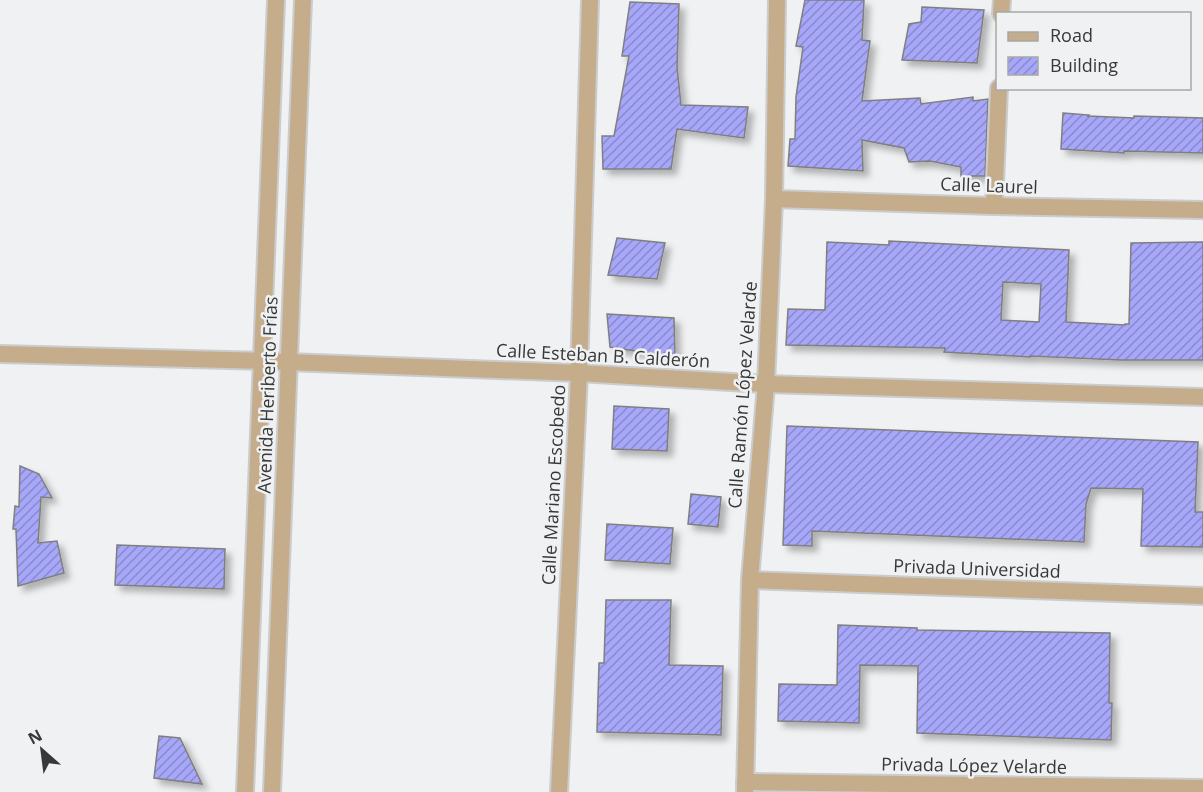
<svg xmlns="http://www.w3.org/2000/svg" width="1203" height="792" font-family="'Open Sans',sans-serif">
<defs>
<pattern id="building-hatch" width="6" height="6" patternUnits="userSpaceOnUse" patternTransform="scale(1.5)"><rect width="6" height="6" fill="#a7a7fa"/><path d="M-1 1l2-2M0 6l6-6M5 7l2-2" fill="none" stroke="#8989cb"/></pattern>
<filter id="shadow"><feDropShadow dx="5.5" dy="5.5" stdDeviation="3" flood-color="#0004"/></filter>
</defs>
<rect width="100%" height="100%" fill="#f0f1f2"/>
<!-- building -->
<g fill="url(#building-hatch)" stroke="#7f7f80" stroke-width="1.5" fill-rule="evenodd" filter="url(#shadow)">
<path d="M805,0H864L862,40L870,41L862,101L920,98L921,104L973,97V101L988,99L985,176H961V167L930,161L909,162L904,148L862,140L863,171L788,166L790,139H795L796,97L803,47L796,46Z"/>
<path d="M630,2L679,4L677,67L681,105L748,107L744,138L677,129L671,169H603L602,136H614L629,56H622Z"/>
<path d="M922,7L984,10L977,63L902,60L909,24L921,22Z"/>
<path d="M1063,113L1089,115L1088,116L1134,118V116L1203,118V153L1124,151V153L1061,149Z"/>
<path d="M617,238L665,243L657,279L608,275Z"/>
<path d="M889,241L1069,250L1066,322L1125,325V324H1129L1131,243L1203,242V360H1121L1030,356V357L944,352L945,348L786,345L788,309L825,310L827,242L889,245ZM1003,282L1041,284L1039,322L1001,320Z"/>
<path d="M607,314L674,318L675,357L610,347Z"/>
<path d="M614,406L669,409L667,451L612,449Z"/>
<path d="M787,426L1198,442L1195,512H1203V547L1141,546L1143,489L1091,488L1086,504L1084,542L812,531V546L783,545Z"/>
<path d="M20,466L39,474L52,498L41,497L38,543L57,541L64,573L18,586L16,529H13L15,506L19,507Z"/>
<path d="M691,494L721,497L718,527L688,524Z"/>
<path d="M607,524L673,528L670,564L605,560Z"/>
<path d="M117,545L225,549L224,589L115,585Z"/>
<path d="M606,600H671L669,665L723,666L721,735L597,732L599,663H604Z"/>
<path d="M838,625L917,628V630L1110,633L1109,703H1112L1111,740L917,733L918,666L860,665L859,723L778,721L779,684L837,685Z"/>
<path d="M159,736L180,738L202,784L154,778Z"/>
</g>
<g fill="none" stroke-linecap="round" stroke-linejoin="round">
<!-- minor casing -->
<g stroke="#cbcccd" stroke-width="20">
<g id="minor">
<path d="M1001,14L1002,0"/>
<path d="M774,199L994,206L1203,210"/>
<path d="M994,206L999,88"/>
<path d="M0,354L262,361L579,373L766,384L1203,397"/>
<path d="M750,580L1203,596"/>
<path d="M745,782L1203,788"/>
<path d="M559,792L579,373L590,0"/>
<path d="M745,792L750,580L766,384L774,199L777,0"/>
</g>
</g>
<!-- tertiary casing -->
<g stroke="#cbcccd" stroke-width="20">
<g id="tertiary">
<path d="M245,792L276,0"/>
<path d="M272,792L303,0"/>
</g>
</g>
<!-- minor -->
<use href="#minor" stroke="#c5ac8b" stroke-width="16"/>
<!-- tertiary -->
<use href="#tertiary" stroke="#c5ac8b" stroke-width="16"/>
</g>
<g text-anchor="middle" stroke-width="5" stroke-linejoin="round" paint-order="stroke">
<!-- street labels -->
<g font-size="18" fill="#373838" stroke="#f0f1f2">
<text transform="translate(989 186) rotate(2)" y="6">Calle Laurel</text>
<text transform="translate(603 356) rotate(3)" y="6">Calle Esteban B. Calderón</text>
<text transform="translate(268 395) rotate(-88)" y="6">Avenida Heriberto Frías</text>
<text transform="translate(743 395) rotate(-86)" y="6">Calle Ramón López Velarde</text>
<text transform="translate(554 485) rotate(-87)" y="6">Calle Mariano Escobedo</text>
<text transform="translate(977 569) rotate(2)" y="6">Privada Universidad</text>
<text transform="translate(974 766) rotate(1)" y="6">Privada López Velarde</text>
</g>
</g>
<!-- legend -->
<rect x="996" y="12" width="195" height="78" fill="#f0f1f2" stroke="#a6a7a8" stroke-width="1.5"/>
<rect x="1008" y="32" width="30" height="9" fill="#c5ac8b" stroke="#a6a7a8" stroke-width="1.5"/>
<text x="1050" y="42" font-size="18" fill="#373838">Road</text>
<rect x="1008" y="57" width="30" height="18" fill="url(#building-hatch)" stroke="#a6a7a8" stroke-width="1.5"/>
<text x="1050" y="72" font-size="18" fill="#373838">Building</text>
<!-- north arrow -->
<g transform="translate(42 750) rotate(332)" stroke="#f0f1f2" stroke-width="4.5" paint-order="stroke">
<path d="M0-4.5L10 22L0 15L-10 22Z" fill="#373838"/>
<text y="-9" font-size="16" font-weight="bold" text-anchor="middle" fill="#373838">N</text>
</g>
</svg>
